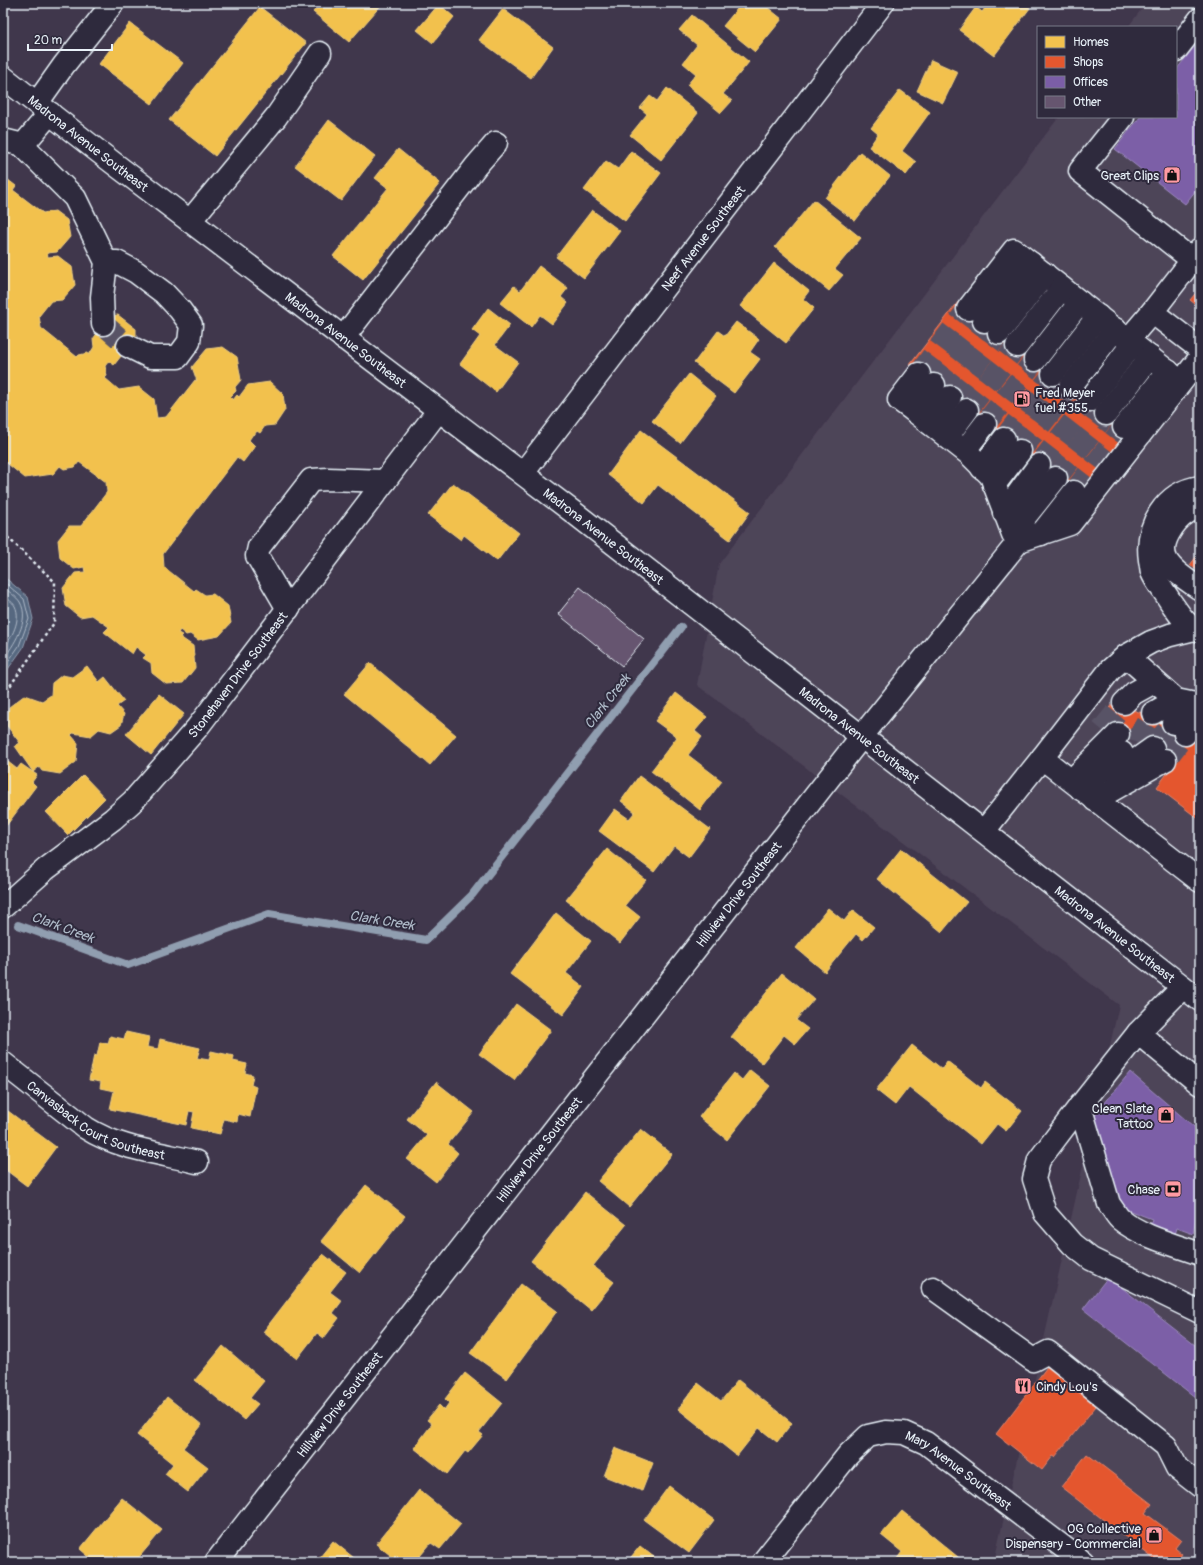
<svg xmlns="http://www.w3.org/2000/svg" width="1203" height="1565" font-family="Pangolin,sans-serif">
<rect width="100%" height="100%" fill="#40374c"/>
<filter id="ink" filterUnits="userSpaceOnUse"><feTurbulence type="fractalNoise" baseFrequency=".025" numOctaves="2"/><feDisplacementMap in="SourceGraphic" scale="8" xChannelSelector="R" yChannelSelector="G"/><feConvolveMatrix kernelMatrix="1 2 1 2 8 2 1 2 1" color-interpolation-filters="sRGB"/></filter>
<g filter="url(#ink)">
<!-- built -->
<path fill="#4e4459" d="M1146,3H1200V1562H994L1119,1005L697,685L719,564L1059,117H1176V27H1128Z"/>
<!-- water -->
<path fill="#566780" stroke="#909eb0" d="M3,576L28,597L33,619L23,648L3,676Z"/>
<!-- homes -->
<g fill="#f2c14e" stroke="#efcf81">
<path d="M321,3H383L349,42L313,12Z"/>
<path d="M742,3H762L782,19L755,52L723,26Z"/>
<path d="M989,3H1023L1030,8L994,56L959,30L976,7L982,12Z"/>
<path d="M439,4L454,17L433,43L417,30Z"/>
<path d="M260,7L306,43L215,156L169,120Z"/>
<path d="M503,9L553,47L531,78L479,40Z"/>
<path d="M692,15L749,62L723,94L732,101L721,113L687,85L696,74L683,63L697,45L679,30Z"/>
<path d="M130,23L183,63L152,104L99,64Z"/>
<path d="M931,60L958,72L943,103L917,91Z"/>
<path d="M667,88L698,113L661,160L630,135L647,114L640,108L650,96L657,101Z"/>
<path d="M900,90L930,112L902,151L916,162L906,175L869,147L878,134L871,128Z"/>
<path d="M329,120L375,156L341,201L295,166Z"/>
<path d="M398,149L440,183L363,280L333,256L388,188L375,178Z"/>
<path d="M631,151L661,173L625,221L584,190L606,161L618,169Z"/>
<path d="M860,152L890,176L855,221L825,198Z"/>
<path d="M3,176L16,186L13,190L43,213L55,211L67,220L70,237L57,252L47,253L48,257L58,256L72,267L75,285L62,300L51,301L39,316L41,328L77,357L79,355L88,353L89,355L94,347L93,339L110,316L118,315L136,329V337L114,365L109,361L105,366L107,376L105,378L119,390L139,387L154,399L157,418L166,417L195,380L197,381L192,367L207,349L223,347L237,357L241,380L235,387L236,391L230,397L233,400L237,395L239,397L248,385L270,382L283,394L285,410L275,425L265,426L260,433L257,431L254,435L253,434L249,440L255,446L243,462L237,457L163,554L164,567L194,591L196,589L205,595L213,594L228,606L231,623L219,636L198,640L190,634L186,635L180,630L178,633L182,635L180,637L193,646L195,668L183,683L166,684L152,673L151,663L143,658L146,655L136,647L132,654L104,632L109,627L92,615L80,617L66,606L63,588L75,573L85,572L84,567L74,569L60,558L58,540L69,526H81L107,492L106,482L79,462L75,467L64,469L60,466L53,474L25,478L3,460V423L9,416L3,412Z"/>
<path d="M814,200L861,238L835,269L843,275L829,291L775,247Z"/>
<path d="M592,210L620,231L584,278L556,257Z"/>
<path d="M774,263L809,291L803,299L814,308L786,343L740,306Z"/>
<path d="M539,266L568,288L561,297L568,303L552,324L540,315L531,327L500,303L514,286L520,291Z"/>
<path d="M488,308L510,325L495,345L518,362L496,392L460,364L480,336L472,330Z"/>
<path d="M736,322L759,339L750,352L760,359L734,393L694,363L718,331L725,336Z"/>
<path d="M689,374L716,396L680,443L652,421Z"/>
<path d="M641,430L750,512L730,540L658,485L644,503L608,475Z"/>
<path d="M453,483L519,533L497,561L464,535L461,540L428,515Z"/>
<path d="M370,663L456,735L430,765L344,694Z"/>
<path d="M87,666L99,682L105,677L124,701L117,706L124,714L121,725L111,732L99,729L91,736L73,733L71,735L78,743L76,762L60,774L42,771L39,767L33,772L15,746L20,743L7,726L9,707L25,695L42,701L51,695L52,683L62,675L72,677Z"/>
<path d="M676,693L707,717L695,731L702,737L688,755L722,781L700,810L651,771L677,737L655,721Z"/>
<path d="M159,694L184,714L151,755L126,734Z"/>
<path d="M3,758L17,769L21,764L37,775L32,782L36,786L3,830L6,832L3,837Z"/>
<path d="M83,775L105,798L68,835L46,812Z"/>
<path d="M639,776L710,829L689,857L674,846L654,872L599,831L615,809L629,819L635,812L621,801Z"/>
<path d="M607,849L646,880L625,905L640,917L620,943L566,900Z"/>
<path d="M901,849L967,902L942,932L877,879Z"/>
<path d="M828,908L844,921L853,910L874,927L863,940L856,934L825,972L796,948Z"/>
<path d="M556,913L591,941L566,973L584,987L563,1015L510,974Z"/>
<path d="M782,973L814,999L796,1020L808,1029L795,1044L784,1035L762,1063L731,1037Z"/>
<path d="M516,1004L551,1030L514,1080L479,1054Z"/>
<path d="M126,1032L149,1037L147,1047L158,1049L160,1039L200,1048L197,1058L209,1060L211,1051L234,1056L233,1061L247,1064L245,1073L253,1075L251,1085L256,1087L250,1117L238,1114L237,1122L224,1119L220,1134L191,1128L194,1112L189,1111L186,1125L110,1109L114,1091L100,1088L101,1082L89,1080L94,1055L97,1056L100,1042L108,1044L110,1036L124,1039Z"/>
<path d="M912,1045L942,1069L947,1061L981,1088L985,1082L1022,1111L1006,1131L997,1124L981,1144L909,1087L895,1105L876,1090Z"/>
<path d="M750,1070L770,1086L727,1140L699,1117L734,1073L742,1080Z"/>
<path d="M436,1082L474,1112L448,1144L458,1153L436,1182L407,1159L427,1135L407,1119Z"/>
<path d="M8,1111L56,1147L27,1186L3,1168V1117Z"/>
<path d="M641,1129L672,1154L629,1207L598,1181Z"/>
<path d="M366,1185L405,1216L360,1273L321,1241Z"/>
<path d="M585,1192L626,1225L593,1266L614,1282L591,1310L531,1261Z"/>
<path d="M323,1254L346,1272L330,1292L342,1301L333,1313L339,1318L324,1338L317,1333L297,1359L263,1332Z"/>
<path d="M521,1284L557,1311L507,1379L470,1353Z"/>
<path d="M223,1346L264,1381L250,1398L258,1404L244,1420L195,1380Z"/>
<path d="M465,1373L502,1403L479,1432L483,1435L468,1453L465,1451L447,1474L414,1448L432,1424L427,1420L439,1405L444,1410L449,1403L445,1399Z"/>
<path d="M738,1380L792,1423L777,1442L759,1428L737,1456L678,1409L698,1383L721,1401Z"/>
<path d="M167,1397L202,1425L183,1448L208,1467L188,1492L165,1474L173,1464L137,1435Z"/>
<path d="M615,1448L653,1463L642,1491L604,1476Z"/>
<path d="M669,1486L714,1520L689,1553L644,1520Z"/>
<path d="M419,1490L461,1524L440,1549L431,1543L415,1562H399L376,1544Z"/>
<path d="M122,1498L162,1530L135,1562H95L80,1549Z"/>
<path d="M902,1511L964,1562H898L896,1560L902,1552L881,1535Z"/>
<path d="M333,1541L359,1562H316Z"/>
<path d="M640,1546L660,1562H627Z"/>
</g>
<!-- shops -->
<g fill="#e4572e" stroke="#e5856b">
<path d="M1200,288V308L1190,300Z"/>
<path d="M958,302L1130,432L1081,497L909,366Z"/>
<path d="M1200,552V572L1190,565Z"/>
<path d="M1113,704L1200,731V820L1157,787L1175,763L1145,739L1098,725Z"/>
<path d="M1047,1367L1096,1406L1055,1457L1053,1456L1042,1470L996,1434Z"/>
<path d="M1087,1454L1152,1504L1145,1513L1181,1540L1175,1548L1182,1554L1176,1562H1158L1061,1487Z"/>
</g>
<!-- offices -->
<g fill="#7b5ea7" stroke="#9c8abf">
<path d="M1200,40V185L1185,204L1115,149L1140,117H1176V70Z"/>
<path d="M1130,1072L1200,1132V1197L1193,1234L1177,1228L1172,1244L1147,1234L1152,1219L1120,1207L1095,1115Z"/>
<path d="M1108,1277L1200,1349V1401L1083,1309Z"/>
</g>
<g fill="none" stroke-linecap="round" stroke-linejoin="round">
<!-- shore -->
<g stroke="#aebac8" stroke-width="1">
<path d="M3,581L24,599L29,619L19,646L3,669"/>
<path d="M3,587C8,591 17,597 20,602C31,621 13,645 3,660"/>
<path d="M3,595C6,598 13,602 15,606C22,620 11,638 3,650"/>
</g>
<!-- stream -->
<path stroke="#909eb0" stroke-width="8" d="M18,925L128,965L269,914L426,940L472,895L681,627"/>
</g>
<!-- building -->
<path fill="#66556f" stroke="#e8f1f8" d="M580,587L644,639L622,666L558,614Z"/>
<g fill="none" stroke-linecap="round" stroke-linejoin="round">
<!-- minor-tunnel -->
<g stroke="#595366" stroke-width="22" stroke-dasharray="22 11" stroke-linecap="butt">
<path d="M103,324L128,346"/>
<path d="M919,374L968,309"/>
<path d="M934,385L984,321"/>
<path d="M950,397L999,333"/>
<path d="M967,410L1017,346"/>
<path d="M985,424L1035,360"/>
<path d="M1004,439L1053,374"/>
<path d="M1020,451L1070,387"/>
<path d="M1039,465L1089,401"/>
<path d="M1056,478L1106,414"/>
<path d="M1074,492L1124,427"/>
<path d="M1102,730L1124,703"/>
<path d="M1135,742L1153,713"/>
<path d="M1153,748L1173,723"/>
<path d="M1165,760L1185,734"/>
</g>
<!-- minor casing -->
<g stroke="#e8f1f8" stroke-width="25">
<g id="minor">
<path d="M1176,50L1200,19"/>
<path d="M37,103L64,65L113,3"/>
<path d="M1123,117L1080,171L1192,260"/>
<path d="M3,140L23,145L50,113"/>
<path d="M22,145L75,198L106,262L102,297L103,324"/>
<path d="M190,221L276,117L320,53"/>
<path d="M1200,250L1152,312L1200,349"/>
<path d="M106,262H117L136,272L164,293L180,310L191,325L189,342L178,357H150L128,346"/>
<path d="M968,309L1014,250L1181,382"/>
<path d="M984,321L1031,263"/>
<path d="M999,333L1045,274"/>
<path d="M343,338L476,166L496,143"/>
<path d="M1128,340L1152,312"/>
<path d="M1017,346L1062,288"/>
<path d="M1035,360L1080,302"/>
<path d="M1053,374L1098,316"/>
<path d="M934,385L914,411L969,454L991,476L1013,534L1019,541"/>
<path d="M1070,387L1115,329"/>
<path d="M1089,401L1133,343"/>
<path d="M914,411L899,400L919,374"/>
<path d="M1106,414L1150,357"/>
<path d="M931,424L950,397"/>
<path d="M1124,427L1168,371"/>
<path d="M947,437L967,410"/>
<path d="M965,450L985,424"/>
<path d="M982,468L1004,439"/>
<path id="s1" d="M523,473L883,3"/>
<path d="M994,485L1020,451"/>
<path d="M1200,487C1165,492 1145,526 1150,560C1151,564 1151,568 1152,572C1156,582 1165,592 1170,601C1178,612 1186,627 1200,631"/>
<path d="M1200,508C1196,509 1192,510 1188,512C1174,521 1157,544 1167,561C1174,573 1189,581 1200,589"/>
<path d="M1004,513L1039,465"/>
<path d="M1041,534L1074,492"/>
<path d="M1019,541L1070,524L1200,358"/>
<path d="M288,609L257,556L259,547L311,480L328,479L385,481"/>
<path d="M1194,629L1170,635L1151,642L1126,656L1110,670L1042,758L1200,881"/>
<path d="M1126,656L1176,700L1200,705"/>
<path d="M1124,703L1134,693L1154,682"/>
<path d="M1153,713L1176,700"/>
<path d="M1173,723L1191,704"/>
<path d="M1185,734L1200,715"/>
<path d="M1079,773L1118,734"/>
<path d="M1115,775L1153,748"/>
<path d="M1081,789L1122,753"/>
<path d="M1095,800L1165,760"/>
<path d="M984,831L1042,758"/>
<path id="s2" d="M3,907L46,869L113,819L133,801L197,728L438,411"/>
<path d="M1183,987L1138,1033L1080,1106L1039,1160L1034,1179L1045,1213L1072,1244L1091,1259L1200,1312"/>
<path d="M1138,1033L1200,1084"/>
<path id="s3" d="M3,1063L86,1128C119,1149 160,1153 197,1162"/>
<path d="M1080,1106L1109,1204C1113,1209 1116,1215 1120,1219C1140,1236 1175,1245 1200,1254"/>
<path d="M933,1288L1033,1360L1048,1352L1166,1446L1177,1468L1200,1486"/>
<path id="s4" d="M216,1562L862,736L1019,541L1025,517L1056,478"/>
<path id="s5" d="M763,1562L848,1455L868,1436L886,1432L904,1433L926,1443L1083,1562"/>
</g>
</g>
<!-- major casing -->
<g stroke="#e8f1f8" stroke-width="25">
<g id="major">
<path id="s6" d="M3,77L112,162L577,515L1200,1000"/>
</g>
</g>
<!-- path -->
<path stroke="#e8f1f8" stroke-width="2.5" stroke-dasharray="3 3" stroke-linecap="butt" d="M3,533L55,582L54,623L3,696"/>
<!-- minor -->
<use href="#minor" stroke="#2f2a3d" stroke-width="22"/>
<!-- major -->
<use href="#major" stroke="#2f2a3d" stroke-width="22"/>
</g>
</g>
<!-- icons -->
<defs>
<g id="shop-square" transform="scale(0.9)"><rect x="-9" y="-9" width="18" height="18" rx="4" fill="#ff9aa2" stroke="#2f2a3d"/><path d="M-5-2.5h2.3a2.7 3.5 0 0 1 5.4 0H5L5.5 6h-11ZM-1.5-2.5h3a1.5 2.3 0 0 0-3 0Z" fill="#111"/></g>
<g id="fuel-square" transform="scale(0.9)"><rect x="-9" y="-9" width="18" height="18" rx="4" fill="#ff9aa2" stroke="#2f2a3d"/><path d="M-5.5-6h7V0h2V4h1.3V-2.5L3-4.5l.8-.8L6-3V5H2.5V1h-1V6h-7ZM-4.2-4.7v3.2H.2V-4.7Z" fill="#111"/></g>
<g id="bank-square" transform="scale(0.9)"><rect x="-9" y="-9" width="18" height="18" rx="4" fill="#ff9aa2" stroke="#2f2a3d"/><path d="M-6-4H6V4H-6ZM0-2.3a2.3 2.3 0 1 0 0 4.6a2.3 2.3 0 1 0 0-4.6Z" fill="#111"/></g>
<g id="restaurant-square" transform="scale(0.9)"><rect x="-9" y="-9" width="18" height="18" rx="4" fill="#ff9aa2" stroke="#2f2a3d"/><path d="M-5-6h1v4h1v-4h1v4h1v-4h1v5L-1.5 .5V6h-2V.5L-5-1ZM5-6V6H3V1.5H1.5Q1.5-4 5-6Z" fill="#111"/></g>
</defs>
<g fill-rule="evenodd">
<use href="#shop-square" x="1172" y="175"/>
<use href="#fuel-square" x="1022" y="399"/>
<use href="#shop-square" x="1166" y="1115"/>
<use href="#bank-square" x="1173" y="1189"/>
<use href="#restaurant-square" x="1023" y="1386"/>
<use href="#shop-square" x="1154" y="1535"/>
</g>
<g text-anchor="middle" stroke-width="4" stroke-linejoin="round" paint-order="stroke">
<!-- street labels -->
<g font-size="13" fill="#e8f1f8" stroke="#2f2a3d">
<text dy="5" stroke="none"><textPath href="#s6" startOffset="108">Madrona Avenue Southeast</textPath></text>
<text dy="5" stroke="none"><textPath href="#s1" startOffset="296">Neef Avenue Southeast</textPath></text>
<text dy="5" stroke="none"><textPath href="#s6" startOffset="432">Madrona Avenue Southeast</textPath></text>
<text dy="5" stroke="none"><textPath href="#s6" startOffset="756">Madrona Avenue Southeast</textPath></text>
<text dy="5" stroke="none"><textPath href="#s2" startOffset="332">Stonehaven Drive Southeast</textPath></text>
<text dy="5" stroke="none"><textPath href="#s6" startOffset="1080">Madrona Avenue Southeast</textPath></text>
<text dy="5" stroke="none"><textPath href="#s4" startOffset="848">Hillview Drive Southeast</textPath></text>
<text dy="5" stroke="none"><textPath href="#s6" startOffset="1404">Madrona Avenue Southeast</textPath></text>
<text dy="5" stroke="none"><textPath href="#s3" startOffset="111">Canvasback Court Southeast</textPath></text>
<text dy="5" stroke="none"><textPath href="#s4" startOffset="524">Hillview Drive Southeast</textPath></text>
<text dy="5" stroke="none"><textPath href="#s4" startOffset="200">Hillview Drive Southeast</textPath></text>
<text dy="5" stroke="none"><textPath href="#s5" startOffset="267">Mary Avenue Southeast</textPath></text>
</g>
<!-- poi labels -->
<g font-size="13" fill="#e8f1f8" stroke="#2f2a3d" text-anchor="end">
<text x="1159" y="180">Great Clips</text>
<text x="1035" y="397" text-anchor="start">Fred Meyer<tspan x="1035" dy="15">fuel #355</tspan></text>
<text x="1153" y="1113">Clean Slate<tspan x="1153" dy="15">Tattoo</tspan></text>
<text x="1160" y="1194">Chase</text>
<text x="1036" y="1391" text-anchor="start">Cindy Lou's</text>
<text x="1141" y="1533">OG Collective<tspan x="1141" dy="15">Dispensary - Commercial</tspan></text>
</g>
<!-- water labels -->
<g font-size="14" font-style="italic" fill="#aebac8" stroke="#2f2a3d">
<text transform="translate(607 701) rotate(-52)" y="5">Clark Creek</text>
<text transform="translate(382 920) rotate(9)" y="5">Clark Creek</text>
<text transform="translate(63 927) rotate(20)" y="5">Clark Creek</text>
</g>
</g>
<!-- margin -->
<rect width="1203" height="1565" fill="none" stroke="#2f2a3d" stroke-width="16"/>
<rect x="8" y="8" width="1187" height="1549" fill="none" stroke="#e8f1f8" stroke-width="1.5" filter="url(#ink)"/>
<!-- legend -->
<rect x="1037" y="26" width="140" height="92" fill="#2f2a3d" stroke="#797a88"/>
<rect x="1045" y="36" width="20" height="12" fill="#f2c14e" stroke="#797a88"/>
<text x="1073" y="46" font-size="12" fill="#e8f1f8">Homes</text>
<rect x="1045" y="56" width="20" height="12" fill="#e4572e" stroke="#797a88"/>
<text x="1073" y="66" font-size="12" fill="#e8f1f8">Shops</text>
<rect x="1045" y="76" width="20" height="12" fill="#7b5ea7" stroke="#797a88"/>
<text x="1073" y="86" font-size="12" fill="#e8f1f8">Offices</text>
<rect x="1045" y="96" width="20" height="12" fill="#66556f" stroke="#797a88"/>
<text x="1073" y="106" font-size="12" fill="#e8f1f8">Other</text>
<!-- scale -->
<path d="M28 44v6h84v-6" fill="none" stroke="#e8f1f8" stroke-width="2"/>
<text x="34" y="44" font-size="12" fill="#e8f1f8" stroke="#2f2a3d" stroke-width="3" paint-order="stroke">20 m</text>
</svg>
